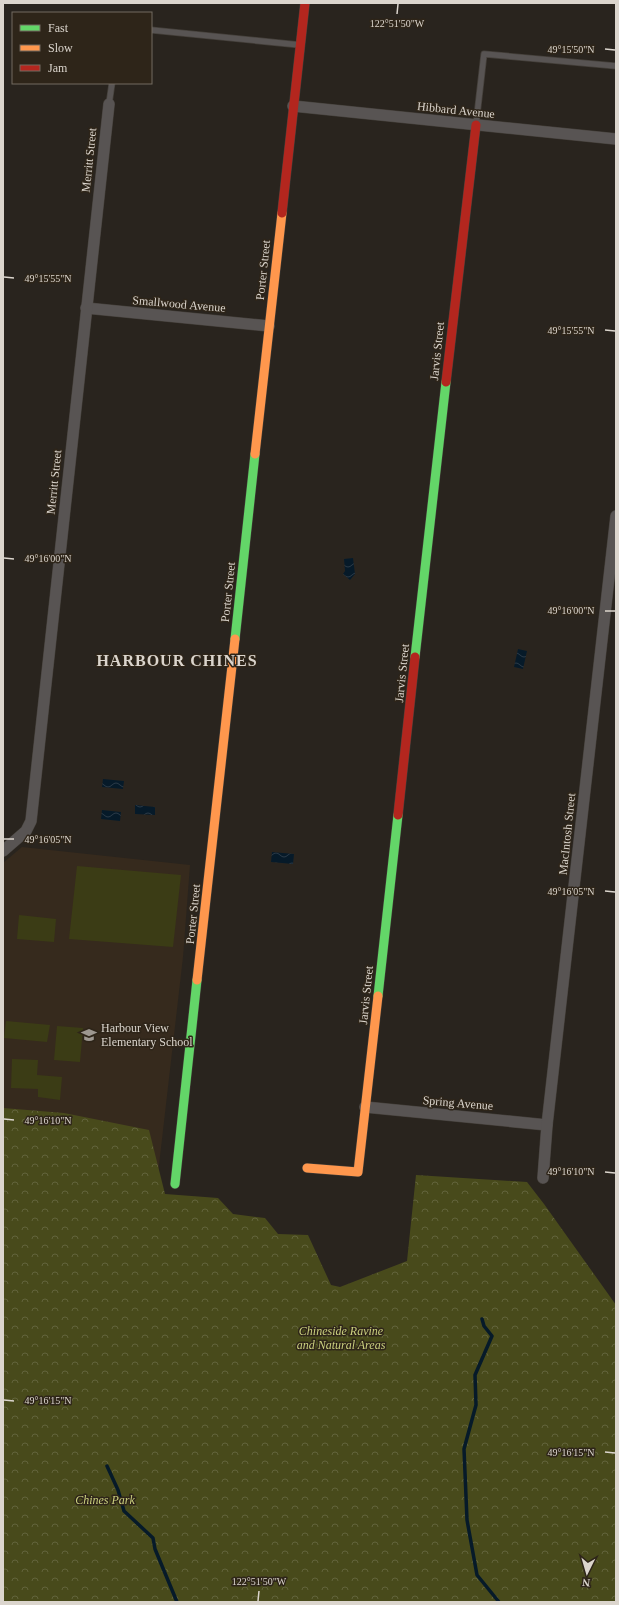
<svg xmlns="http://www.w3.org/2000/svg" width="619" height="1605" font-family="Georgia,serif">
<defs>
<pattern id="forest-crowns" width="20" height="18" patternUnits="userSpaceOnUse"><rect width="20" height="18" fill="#484a1b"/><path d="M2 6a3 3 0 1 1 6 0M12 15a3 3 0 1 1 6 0" fill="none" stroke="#62633b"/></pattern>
<pattern id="water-waves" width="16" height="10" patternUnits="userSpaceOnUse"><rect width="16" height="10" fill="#061a29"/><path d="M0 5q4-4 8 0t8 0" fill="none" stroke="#2a3a47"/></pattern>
</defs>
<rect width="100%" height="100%" fill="#29241e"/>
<!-- education -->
<path fill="#362a1d" d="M22,847L190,865L183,957L152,1226L3,1218V863Z"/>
<!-- green -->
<g fill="#3b3c15">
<path d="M77,866L181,875L173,947L69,939Z"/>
<path d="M19,915L56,919L54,942L17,939Z"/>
<path d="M6,1021L50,1025L47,1042L4,1038Z"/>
<path d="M57,1026L83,1028L80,1062L54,1060Z"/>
<path d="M12,1059L38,1060L37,1075L62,1077L60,1100L38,1097V1089L11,1088Z"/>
</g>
<!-- forest -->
<path fill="url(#forest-crowns)" d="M3,1108L64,1113L149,1130L165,1194L218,1198L233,1214L265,1218L278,1234L308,1235L331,1285L340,1287L407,1261L416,1175L527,1182L544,1204L616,1305V1602H3Z"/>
<!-- water -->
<g fill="url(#water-waves)">
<path d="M353,558L355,574L350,580L343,574L345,571L344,559Z"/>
<path d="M518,649L527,651L523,669L514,667Z"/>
<path d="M103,779L124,781L123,789L102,787Z"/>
<path d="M135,805L155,807V815L135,814Z"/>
<path d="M102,810L121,812L120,821L101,819Z"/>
<path d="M272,852L294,854L293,864L271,862Z"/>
</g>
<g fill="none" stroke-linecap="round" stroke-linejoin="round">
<!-- stream -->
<g stroke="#061a29" stroke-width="3.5">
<path d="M482,1319L484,1326L492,1336L475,1375L476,1405L464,1449L467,1520L477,1575L499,1602"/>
<path d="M107,1466L118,1490L124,1511L153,1538L155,1549L177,1602"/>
</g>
<!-- lane casing -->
<g stroke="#45403b" stroke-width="7">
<g id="lane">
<path d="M151,30L300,45"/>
<path d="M109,104L112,83"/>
<path d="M476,124L484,54L616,66"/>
</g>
</g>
<!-- street casing -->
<g stroke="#45403b" stroke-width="12">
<g id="street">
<path d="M293,106L616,139"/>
<path d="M86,308L269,326"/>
<path d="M3,851L26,831L31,821L109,104"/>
<path d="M365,1107L547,1125"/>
<path d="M543,1178L547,1125L616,516"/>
</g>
</g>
<!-- fast casing -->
<g stroke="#45403b" stroke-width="10">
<g id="fast">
<path d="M235,639L255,454"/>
<path d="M415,657L446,382"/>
<path d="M378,996L398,815"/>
<path d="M175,1184L197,980"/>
</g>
</g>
<!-- slow casing -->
<g stroke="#45403b" stroke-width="10">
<g id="slow">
<path d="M255,454L282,213"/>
<path d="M197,980L235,639"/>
<path d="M307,1168L358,1172L378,996"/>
</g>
</g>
<!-- jam casing -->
<g stroke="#45403b" stroke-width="10">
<g id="jam">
<path d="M282,213L305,3"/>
<path d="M446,382L476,125"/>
<path d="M398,815L415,657"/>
</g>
</g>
<!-- lane -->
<use href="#lane" stroke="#585453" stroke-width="5.5"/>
<!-- street -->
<use href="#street" stroke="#585453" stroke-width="11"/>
<!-- fast -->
<use href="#fast" stroke="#63d668" stroke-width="9"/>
<!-- slow -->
<use href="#slow" stroke="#ff974d" stroke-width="9"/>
<!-- jam -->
<use href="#jam" stroke="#b3261e" stroke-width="9"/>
</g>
<!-- ticks -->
<path fill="none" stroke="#dbd5cd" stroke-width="1.5" d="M397,14L398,4M605,49L615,50M4,277L14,278M605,330L615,331M4,558L14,559M605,611H615M4,839H14M605,891L615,892M4,1119L14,1120M605,1172L615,1173M4,1400L14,1401M605,1452L615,1453M258,1601L259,1591"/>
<!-- icons -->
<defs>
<g id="school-bare" transform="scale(1.2)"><path d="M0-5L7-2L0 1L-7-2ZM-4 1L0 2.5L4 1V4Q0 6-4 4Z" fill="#9d9790" stroke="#2e2519" stroke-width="2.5" paint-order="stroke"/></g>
</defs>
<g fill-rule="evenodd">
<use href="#school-bare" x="89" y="1035"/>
</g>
<g text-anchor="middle" stroke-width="3" stroke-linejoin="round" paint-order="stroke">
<!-- street labels -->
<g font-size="12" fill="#dbd5cd" stroke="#2e2519">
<text transform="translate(456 110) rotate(6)" y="4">Hibbard Avenue</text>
<text transform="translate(89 160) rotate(-84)" y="4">Merritt Street</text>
<text transform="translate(263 270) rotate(-84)" y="4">Porter Street</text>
<text transform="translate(179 304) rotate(5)" y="4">Smallwood Avenue</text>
<text transform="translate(437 351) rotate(-84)" y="4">Jarvis Street</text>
<text transform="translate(54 482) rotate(-84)" y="4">Merritt Street</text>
<text transform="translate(228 592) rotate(-84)" y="4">Porter Street</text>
<text transform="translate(402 673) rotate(-84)" y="4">Jarvis Street</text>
<text transform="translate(567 834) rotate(-84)" y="4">MacIntosh Street</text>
<text transform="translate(193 914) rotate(-84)" y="4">Porter Street</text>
<text transform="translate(366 995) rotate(-84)" y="4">Jarvis Street</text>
<text transform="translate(458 1103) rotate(5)" y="4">Spring Avenue</text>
</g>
<!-- poi labels -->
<g font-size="12" fill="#dbd5cd" stroke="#2e2519" text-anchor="start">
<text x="101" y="1032">Harbour View<tspan x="101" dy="14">Elementary School</tspan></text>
</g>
<!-- park labels -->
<g font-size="12" font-style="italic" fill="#cbd07f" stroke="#2e2519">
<text x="341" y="1335">Chineside Ravine<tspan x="341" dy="14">and Natural Areas</tspan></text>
<text x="105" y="1504">Chines Park</text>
</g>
<!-- district labels -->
<g font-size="16" font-weight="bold" letter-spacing="1" fill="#dbd5cd" stroke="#2e2519">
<text x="177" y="666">HARBOUR CHINES</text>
</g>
</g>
<g font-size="10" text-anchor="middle" fill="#dbd5cd" stroke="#2e2519" stroke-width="3" stroke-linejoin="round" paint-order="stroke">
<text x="397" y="27">122°51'50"W</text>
<text x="571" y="53">49°15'50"N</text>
<text x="48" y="282">49°15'55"N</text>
<text x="571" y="334">49°15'55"N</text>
<text x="48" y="562">49°16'00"N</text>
<text x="571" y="614">49°16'00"N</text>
<text x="48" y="843">49°16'05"N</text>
<text x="571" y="895">49°16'05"N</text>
<text x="48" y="1124">49°16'10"N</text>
<text x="571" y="1175">49°16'10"N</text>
<text x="48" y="1404">49°16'15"N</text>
<text x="571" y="1456">49°16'15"N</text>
<text x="259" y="1585">122°51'50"W</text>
</g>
<!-- border -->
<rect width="619" height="1605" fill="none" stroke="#dbd5cd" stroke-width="8"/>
<!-- legend -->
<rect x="12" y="12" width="140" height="72" fill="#2e2519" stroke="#736b61"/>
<rect x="20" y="25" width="20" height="6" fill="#63d668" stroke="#736b61"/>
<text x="48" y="32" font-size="12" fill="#dbd5cd">Fast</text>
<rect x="20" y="45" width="20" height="6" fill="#ff974d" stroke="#736b61"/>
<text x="48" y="52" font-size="12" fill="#dbd5cd">Slow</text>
<rect x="20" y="65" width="20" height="6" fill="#b3261e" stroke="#736b61"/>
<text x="48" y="72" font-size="12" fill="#dbd5cd">Jam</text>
<!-- north arrow -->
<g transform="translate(587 1573) rotate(185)" stroke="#2e2519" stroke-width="3" paint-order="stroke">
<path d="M0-3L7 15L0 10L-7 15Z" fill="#dbd5cd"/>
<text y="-6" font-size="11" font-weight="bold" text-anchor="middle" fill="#dbd5cd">N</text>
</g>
</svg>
